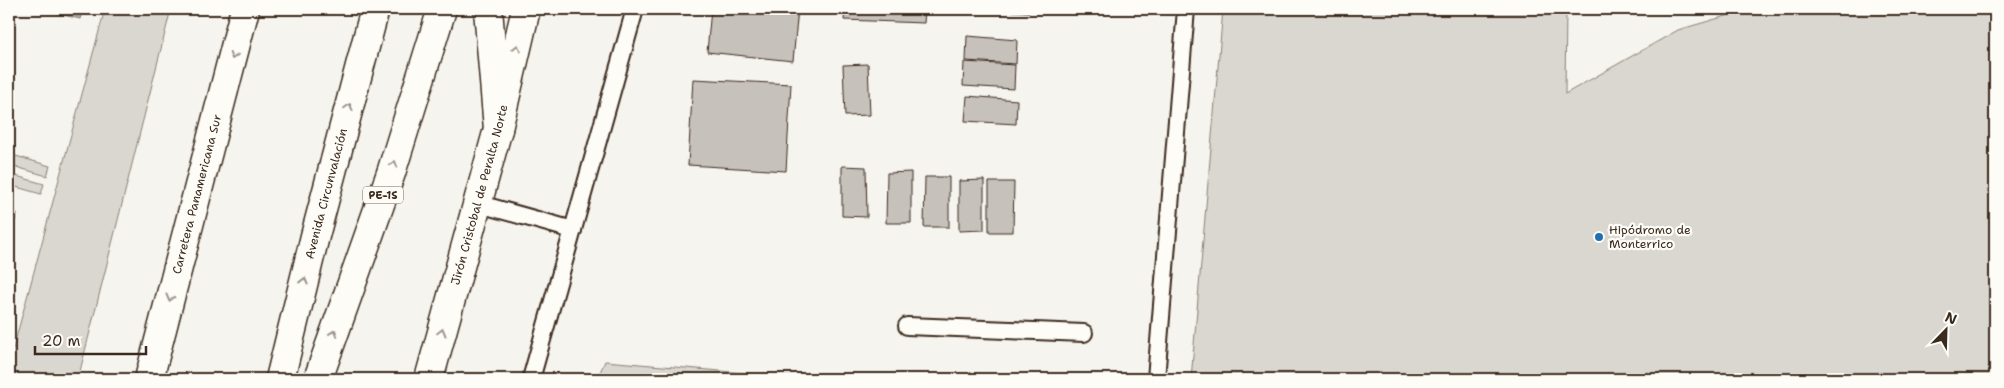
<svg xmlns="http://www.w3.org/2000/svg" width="2004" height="388" font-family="'Shantell Sans',sans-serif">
<rect width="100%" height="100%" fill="#f5f4ee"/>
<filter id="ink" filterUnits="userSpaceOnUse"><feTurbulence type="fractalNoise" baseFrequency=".02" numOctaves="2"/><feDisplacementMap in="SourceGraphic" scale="10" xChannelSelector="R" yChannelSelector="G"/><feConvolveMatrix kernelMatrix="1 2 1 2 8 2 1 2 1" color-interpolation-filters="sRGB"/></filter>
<g filter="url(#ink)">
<!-- green -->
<g fill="#dad6d0" stroke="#8a8077">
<path d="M105,9H171L78,379H9V364Z"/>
<path d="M1223,9H1566L1565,94L1678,30L1750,9H1995V379H1191Z"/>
<path d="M9,154L50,166L47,176L9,165Z"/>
<path d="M9,174L44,184L41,194L9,185Z"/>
<path d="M605,361L813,379H597Z"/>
</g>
<!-- water -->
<path fill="#b4aca4" stroke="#84786e" d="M52,9H83L80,19L51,12Z"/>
<!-- building -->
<g fill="#c7c1bb" stroke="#3b2a1e">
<path d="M711,9H798L793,61L707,52Z"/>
<path d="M845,9H925L924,23L844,20Z"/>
<path d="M978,9H1029V12Z"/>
<path d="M967,36L1017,40L1016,64L966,61Z"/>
<path d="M964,62L1015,65L1014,89L963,86Z"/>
<path d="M868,64L870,115L845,116L843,65Z"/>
<path d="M693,79L791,84L786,171L688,165Z"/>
<path d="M967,96L1017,100L1016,124L965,121Z"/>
<path d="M842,166L866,167L867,217L842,216Z"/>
<path d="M911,172V223H886L887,173Z"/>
<path d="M925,177H949V227H924Z"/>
<path d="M984,180V230L959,231V181Z"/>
<path d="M989,182H1014L1013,232H989Z"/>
<path d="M9,211L17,213L9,241Z"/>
</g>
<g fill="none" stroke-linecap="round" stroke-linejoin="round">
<!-- lane casing -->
<g stroke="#3b2a1e" stroke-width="20">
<g id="lane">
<path d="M476,203L573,230"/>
<path d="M907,326L1084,333"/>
<path d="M531,379L635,9"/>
<path d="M1156,379L1186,9"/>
</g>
</g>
<!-- secondary casing -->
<g stroke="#3b2a1e" stroke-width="31">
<g id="secondary">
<path id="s1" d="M429,379L498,129L526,9"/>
</g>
</g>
<!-- primary casing -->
<g stroke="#3b2a1e" stroke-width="31">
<g id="primary">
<path id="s2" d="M280,379L315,236L375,9"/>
</g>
</g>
<!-- highway casing -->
<g stroke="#3b2a1e" stroke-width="31">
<g id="highway">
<path d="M488,9L498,129"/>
<path id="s3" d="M149,379L245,9"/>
<path d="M318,379L391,173L442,9"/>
</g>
</g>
<!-- lane -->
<use href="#lane" stroke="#fdfcf7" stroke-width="16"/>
<!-- secondary -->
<use href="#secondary" stroke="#fdfcf7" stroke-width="28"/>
<!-- primary -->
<use href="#primary" stroke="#fdfcf7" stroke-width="28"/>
<!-- highway -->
<use href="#highway" stroke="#fdfcf7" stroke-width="28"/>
</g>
<!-- one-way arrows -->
<defs><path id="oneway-chevron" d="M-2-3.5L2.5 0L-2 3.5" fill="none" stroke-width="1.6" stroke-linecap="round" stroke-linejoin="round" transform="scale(1.25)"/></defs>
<g stroke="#9c938a">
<use href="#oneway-chevron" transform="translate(517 48) rotate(-77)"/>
<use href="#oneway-chevron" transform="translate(233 56) rotate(105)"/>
<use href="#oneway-chevron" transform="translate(349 107) rotate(-75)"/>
<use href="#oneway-chevron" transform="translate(394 164) rotate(-73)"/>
<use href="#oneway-chevron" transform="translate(304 281) rotate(-76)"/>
<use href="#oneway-chevron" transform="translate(170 298) rotate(105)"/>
<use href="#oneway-chevron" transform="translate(442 332) rotate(-75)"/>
<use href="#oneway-chevron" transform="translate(334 333) rotate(-70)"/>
</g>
</g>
<!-- markers -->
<circle fill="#1f6fb2" stroke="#fdfcf7" stroke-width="2" cx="1599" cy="237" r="5"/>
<g text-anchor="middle" stroke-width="4.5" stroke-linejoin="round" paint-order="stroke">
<!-- shield labels -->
<rect fill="#fdfcf7" stroke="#75695f" stroke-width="1" x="363" y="186.5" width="40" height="17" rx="4"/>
<g font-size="11" font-weight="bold" fill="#3b2a1e">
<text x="383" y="199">PE-1S</text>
</g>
<!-- street labels -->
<g font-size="12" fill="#3b2a1e" stroke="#fdfcf7">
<text dy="4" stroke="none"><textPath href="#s3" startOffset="191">Carretera Panamericana Sur</textPath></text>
<text dy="4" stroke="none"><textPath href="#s2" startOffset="191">Avenida Circunvalación</textPath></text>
<text dy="4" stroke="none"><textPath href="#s1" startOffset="191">Jirón Cristobal de Peralta Norte</textPath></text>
</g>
<!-- poi labels -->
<g font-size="12" fill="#3b2a1e" stroke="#fdfcf7" text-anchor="start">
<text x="1609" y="234">Hipódromo de<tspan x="1609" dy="14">Monterrico</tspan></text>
</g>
</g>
<!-- margin -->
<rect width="2004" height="388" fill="none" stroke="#fdfcf7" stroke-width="30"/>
<rect x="15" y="15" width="1974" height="358" fill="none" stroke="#3b2a1e" stroke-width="2" filter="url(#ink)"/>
<!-- north arrow -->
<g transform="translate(1946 330) rotate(23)" stroke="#fdfcf7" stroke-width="4" paint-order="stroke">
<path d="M0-4L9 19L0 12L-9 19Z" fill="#3b2a1e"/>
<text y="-8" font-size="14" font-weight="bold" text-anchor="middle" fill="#3b2a1e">N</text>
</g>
<!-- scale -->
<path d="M35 346v8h111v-8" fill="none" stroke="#3b2a1e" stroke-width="2.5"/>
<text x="42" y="346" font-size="15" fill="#3b2a1e" stroke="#fdfcf7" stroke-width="4" paint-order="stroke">20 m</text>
</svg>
